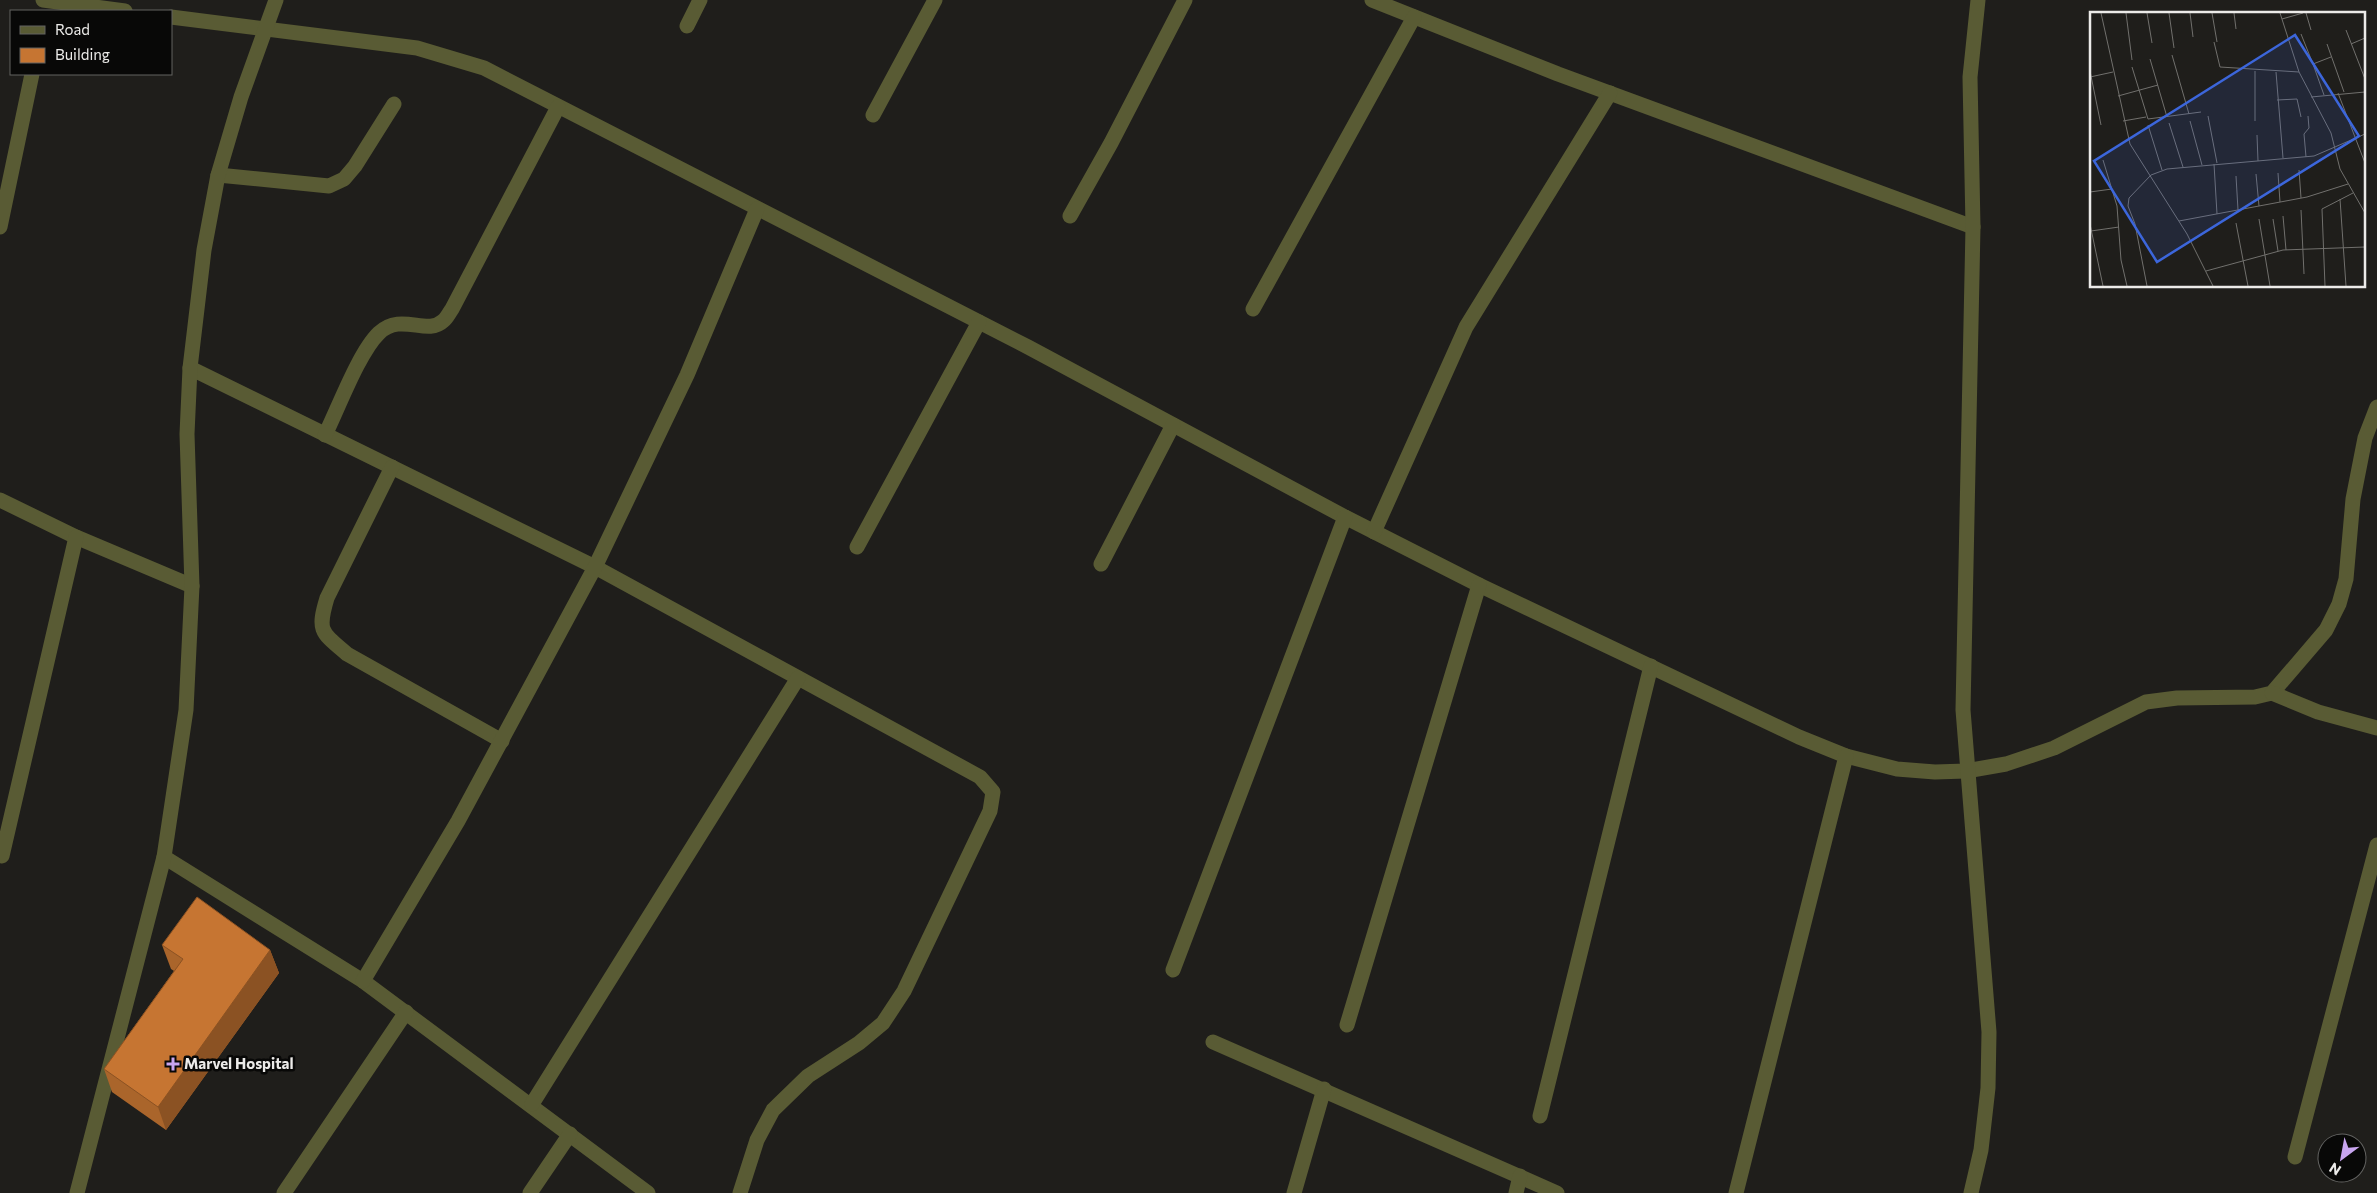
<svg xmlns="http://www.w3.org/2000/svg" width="2377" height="1193" font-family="Commissioner,sans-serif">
<rect width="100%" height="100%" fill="#1f1e1b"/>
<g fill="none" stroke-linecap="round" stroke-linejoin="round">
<!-- minor -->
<g stroke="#595b34" stroke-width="15">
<path d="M43,0L125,11"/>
<path d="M1372,0L1558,74L1973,227"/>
<path d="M171,17L417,48L484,68L1028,347L1345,517L1479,585L1799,737L1846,756L1897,769L1935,772L1966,771L2006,764L2054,748L2146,702L2177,698L2255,697L2272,693L2326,630L2339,604L2346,579L2353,499L2365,438L2377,407"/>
<path d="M687,26L700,0"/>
<path d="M873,115L935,0"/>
<path d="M218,175L329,186L344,179L355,166L394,104"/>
<path d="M1070,216L1111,143L1185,0"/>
<path d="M0,227L32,74"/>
<path d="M1253,309L1414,17"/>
<path d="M190,368L595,567L980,777L993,792L990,811L904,991L883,1023L859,1043L808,1076L773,1110L757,1140L740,1193"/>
<path d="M325,435C338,409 359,352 379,333C401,312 427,336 443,321C447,318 449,313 452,309L558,107"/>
<path d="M392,467L327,598C317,631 321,632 347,654L502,741"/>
<path d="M0,500L76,537L192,586"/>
<path d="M1374,532L1466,327L1610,93"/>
<path d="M857,547L979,322"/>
<path d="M1101,564L1173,425"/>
<path d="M2272,693L2318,712L2377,728"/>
<path d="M2,856L76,537"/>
<path d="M164,857L363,981L648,1193"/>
<path d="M1173,970L1345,517"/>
<path d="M363,981L458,821L595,567L687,375L757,209"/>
<path d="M1347,1025L1479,585"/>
<path d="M1213,1042L1557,1193"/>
<path d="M532,1104L798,678"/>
<path d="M1540,1116L1651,666"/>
<path d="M2295,1157L2377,845"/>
<path d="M77,1193L164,857L186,710L192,586L187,434L190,368L204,250L218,175L241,97L276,0"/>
<path d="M284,1193L406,1012"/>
<path d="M530,1193L570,1134"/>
<path d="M1294,1193L1324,1089"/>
<path d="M1516,1193L1520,1176"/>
<path d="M1736,1193L1846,756"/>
<path d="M1971,1193L1981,1150L1988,1088L1989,1032L1963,710L1973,227L1970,77L1978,0"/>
</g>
</g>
<!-- wall -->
<path fill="#aa652b" d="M162,945L270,950L279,973L166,1130L112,1092L104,1069L174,971L171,969Z"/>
<!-- shaded-wall -->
<path fill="#8b5223" d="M270,950L279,973L166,1130L158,1107Z"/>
<!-- building -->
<path fill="#c67532" stroke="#8b5223" d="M197,897L270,950L158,1107L104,1069L183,959L162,945Z"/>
<!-- markers -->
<path fill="#c8a5ef" stroke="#080807" stroke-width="2" d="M170.5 1056.5h5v5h5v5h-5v5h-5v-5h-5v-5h5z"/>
<g text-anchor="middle" stroke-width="5" stroke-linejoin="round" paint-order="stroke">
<!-- poi labels -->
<g font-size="15" font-weight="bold" fill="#ecebe9" stroke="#080807" text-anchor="start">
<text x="184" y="1069">Marvel Hospital</text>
</g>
</g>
<!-- overview -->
<g transform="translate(2090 12)">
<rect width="275" height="275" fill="#1f1e1b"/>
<path fill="none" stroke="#71706d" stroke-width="1" d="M11,1L40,132L97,222L123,274M36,1L42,48M57,1L62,31M79,1L84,36M100,1L103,25M122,1L127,30M144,1L146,17M190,1L209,60L241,121L250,157L275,201M216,1L221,18M192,7L213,1M256,18L275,67M211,22L223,52L241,45M124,30L130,55L209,60M237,32L254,80M261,32L275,26M82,43L99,102M60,47L77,105M223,52L234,83M42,55L58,107L111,100M0,59L11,113M165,59V109M186,60L193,146M0,65L23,60M248,81L275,151M28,84L68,73M221,85L275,80M187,88L207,87L211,105M118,104L127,151M33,109L56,105M100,109L112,153M79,111L93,155M58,113L72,158M167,123L168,149M216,145L214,122L219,116L218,104M13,148L27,194L31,248L37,274M124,152L127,202M209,158L211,186M188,161L190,190M166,162L169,194M146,164L148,198M0,180L22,177M250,187L256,274M211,198L214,262M193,204L196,238M169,207L180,274M183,207L188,239M89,209L217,185L258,172M146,211L158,274M0,212L13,274M1,219L29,215M116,259L193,238L275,235M57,274L45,212L38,194L39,186L61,163L77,157L224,144L275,122M235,274L232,197L263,181"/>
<path fill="#3c66db" fill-opacity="0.15" stroke="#3c66db" stroke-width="2.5" d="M205,23L269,124L67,250L4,149Z"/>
<rect width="275" height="275" fill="none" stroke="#ecebe9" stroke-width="2.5"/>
</g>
<!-- legend -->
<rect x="10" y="10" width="162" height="65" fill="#080807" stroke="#636361"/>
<rect x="20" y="26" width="25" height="8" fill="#595b34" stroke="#636361"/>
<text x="55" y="35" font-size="15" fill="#ecebe9">Road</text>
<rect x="20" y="48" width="25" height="15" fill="#c67532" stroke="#636361"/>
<text x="55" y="60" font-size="15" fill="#ecebe9">Building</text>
<!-- north arrow -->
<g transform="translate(2342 1158) rotate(212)"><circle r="24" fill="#080807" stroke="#636361"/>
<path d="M0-4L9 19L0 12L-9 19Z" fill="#c8a5ef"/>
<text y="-8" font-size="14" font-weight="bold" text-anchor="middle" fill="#ecebe9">N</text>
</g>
</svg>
